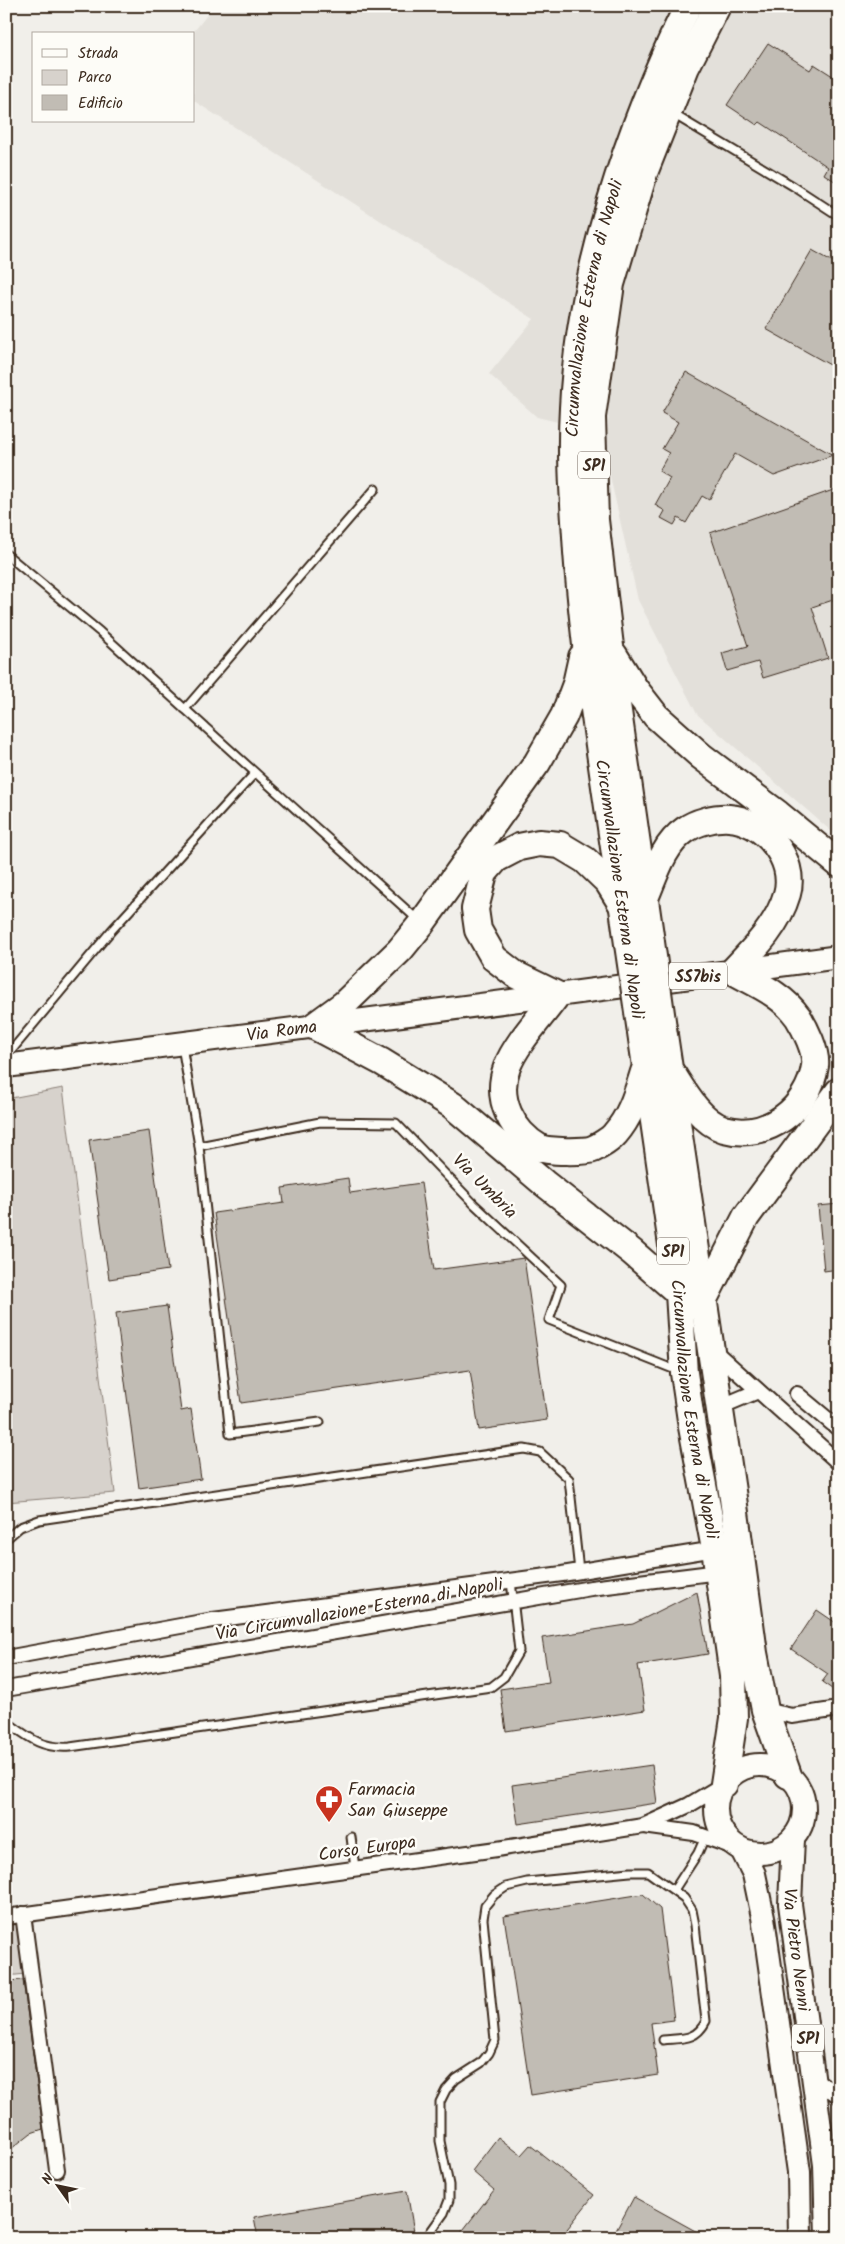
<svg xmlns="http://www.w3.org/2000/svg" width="845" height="2244" font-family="Kalam,sans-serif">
<rect width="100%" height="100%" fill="#f1efea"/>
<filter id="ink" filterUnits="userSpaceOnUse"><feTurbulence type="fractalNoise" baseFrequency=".02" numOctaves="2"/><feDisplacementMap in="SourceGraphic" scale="10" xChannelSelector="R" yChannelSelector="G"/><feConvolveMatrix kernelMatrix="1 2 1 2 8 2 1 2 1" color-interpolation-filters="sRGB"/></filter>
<g filter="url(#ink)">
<!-- built -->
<g fill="#e3e0da">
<path d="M214,6H674L562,423L537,417L489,374L534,319L194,101L192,34Z"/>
<path d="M729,6H839V838L697,714L638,600L607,463L610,377L621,283L653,178L692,81Z"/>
</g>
<!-- green -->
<g fill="#d7d2cc" stroke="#897e75">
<path d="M63,1088L115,1493L6,1502V1099Z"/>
<path d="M19,1921L26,1974L6,1976V1923Z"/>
</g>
<!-- building -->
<g fill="#c1bcb4" stroke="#3b2a1e">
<path d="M768,43L810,70L814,64L839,80V184L824,174L828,167L760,122L757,125L727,105Z"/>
<path d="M812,250L839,265V370L766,329Z"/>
<path d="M686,372L833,455L774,476L735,454L709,500L702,496L686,523L678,518L674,525L661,518L665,511L655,505L670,478L659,471L669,453L662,449L678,422L662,413Z"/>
<path d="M839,488V598L812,607L828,658L763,678L758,662L727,671L722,653L748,646L710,533Z"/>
<path d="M149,1131L168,1270L109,1279L89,1140Z"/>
<path d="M348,1178L350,1193L421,1183L434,1270L524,1258L547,1420L479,1430L470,1370L241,1403L214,1213L284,1203L282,1188Z"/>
<path d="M839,1204V1269L824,1271L818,1206Z"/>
<path d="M167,1306L181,1411L191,1409L201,1479L139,1488L116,1313Z"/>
<path d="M697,1592L708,1654L638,1665L645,1710L506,1731L500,1689L549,1682L542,1638L633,1624Z"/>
<path d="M817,1610L839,1625V1694L822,1682L828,1674L791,1649Z"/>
<path d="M652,1765L657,1803L518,1824L512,1785Z"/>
<path d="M643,1894L660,1909L674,2020L651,2023L658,2075L531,2095L504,1916Z"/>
<path d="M23,1980L43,2129L31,2133L6,2153V1981Z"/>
<path d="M498,2137L521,2155L530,2145L594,2195L560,2238H457L494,2190L472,2171Z"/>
<path d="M407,2191L415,2238H258L254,2217Z"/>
<path d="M634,2197L708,2238H612Z"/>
</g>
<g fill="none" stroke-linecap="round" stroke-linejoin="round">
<!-- lane casing -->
<g stroke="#3b2a1e" stroke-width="11">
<g id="lane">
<path d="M673,114L793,186L839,216"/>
<path d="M6,554L100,632L419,921"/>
<path d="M185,709L375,489"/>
<path d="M182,1046L199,1146L230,1434L320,1422"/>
<path d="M6,1057L111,931L255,773"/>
<path d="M199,1146L320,1122L396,1123L474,1204L561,1285L549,1320L678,1371"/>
<path d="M6,1539L20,1527L39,1520L524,1449L540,1452L569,1479L579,1571"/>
<path d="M6,1721C28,1737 41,1749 70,1747L491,1687L504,1677L519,1651L511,1581"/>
<path d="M351,1837L355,1868"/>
<path d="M674,1890L698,1853L705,1837"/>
<path d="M426,2238L444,2213L449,2200V2185L440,2141V2102L446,2090L456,2079L481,2063L489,2053L495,2040L483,1919L485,1906L494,1895L506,1887L527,1882L630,1872H648L684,1898L692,1910L695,1925L706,2021C696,2041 682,2038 663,2040"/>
</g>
</g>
<!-- street casing -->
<g stroke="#3b2a1e" stroke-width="18">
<g id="street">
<path d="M713,1350L839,1463"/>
<path d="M797,1394L839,1429"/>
<path d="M720,1407L758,1391"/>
<path d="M6,1658L213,1620L562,1574L715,1549"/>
<path d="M6,1689L591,1588L719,1572"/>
<path d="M765,1710L792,1716L839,1709"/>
<path d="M644,1826L694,1833L742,1850"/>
<path d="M23,1914L57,2170"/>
<path d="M6,1917L497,1849L643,1826L689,1805L724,1784"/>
<path d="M813,2078L839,2096"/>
</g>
</g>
<!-- primary casing -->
<g stroke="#3b2a1e" stroke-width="26">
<g id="primary">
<path id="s1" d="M6,1066L557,995L839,957"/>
<circle cx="760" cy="1809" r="44"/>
<path id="s2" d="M793,1839L790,1904L825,2165L827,2238"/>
<path d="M742,1850L754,1874L763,1917L799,2172L800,2238"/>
</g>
</g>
<!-- highway casing -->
<g stroke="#3b2a1e" stroke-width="30">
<g id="highway">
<path d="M614,655L635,689L656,716L701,756L778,814L839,864"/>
<path d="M582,657L576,684L564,716L537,763L422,923L400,950L344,1004L314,1026L382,1062L452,1105L544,1183L632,1252L679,1293"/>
<path d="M645,898C655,875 663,845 685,830C696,822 715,817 729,818C763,820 797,859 787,894C778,925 755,948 733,971C756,984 782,994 798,1017C805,1028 817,1052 815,1066C809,1108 767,1141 724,1129C701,1122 685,1094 673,1075"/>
<path d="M621,903L608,882L585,860L560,845L539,843L519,847L496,859L484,873L475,909L478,930L494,958L516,975L557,995C542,1016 516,1043 507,1067C495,1099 512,1132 540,1148C547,1152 586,1152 593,1149C600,1146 611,1139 615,1134C631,1116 637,1094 644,1072"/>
<path d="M651,942L616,697L595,520L592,417L611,284L644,173L686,67L717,6"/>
<path id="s3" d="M628,944C610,814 587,684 577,552C574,504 570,456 573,408C579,274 629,125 688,6"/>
<path d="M664,1035L733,1498L754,1653L765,1710L788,1775"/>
<path id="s4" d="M642,1039L679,1293L684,1373L692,1427L715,1549L733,1676L734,1718L724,1784"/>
<path d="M704,1299L746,1217L839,1091"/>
</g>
</g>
<!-- lane -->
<use href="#lane" stroke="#fdfcf7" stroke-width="7"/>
<!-- street -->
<use href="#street" stroke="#fdfcf7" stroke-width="14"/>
<!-- primary -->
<use href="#primary" stroke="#fdfcf7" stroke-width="22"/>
<!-- highway -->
<use href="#highway" stroke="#fdfcf7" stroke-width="26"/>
<!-- highway-bridge casing -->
<g stroke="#3b2a1e" stroke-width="30" stroke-linecap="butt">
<g id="highway-bridge">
<path d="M651,942L664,1035"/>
<path d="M628,944L642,1039"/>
</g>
</g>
<!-- highway-bridge -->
<use href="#highway-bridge" stroke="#fdfcf7" stroke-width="26"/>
</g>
</g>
<!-- icons -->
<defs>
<g id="pharmacy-pin" transform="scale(1.4375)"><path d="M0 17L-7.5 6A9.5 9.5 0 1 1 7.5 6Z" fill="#c8321e" stroke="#fdfcf7"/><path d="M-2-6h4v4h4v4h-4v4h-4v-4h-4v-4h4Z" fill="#fff"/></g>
</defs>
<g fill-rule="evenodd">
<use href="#pharmacy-pin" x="329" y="1799"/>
</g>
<g text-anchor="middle" stroke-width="5" stroke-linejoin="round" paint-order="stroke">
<!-- shield labels -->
<g fill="#fdfcf7" stroke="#75695f" stroke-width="1">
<rect x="578" y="451.5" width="32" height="27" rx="4"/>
<rect x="669" y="962.5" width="58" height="27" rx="4"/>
<rect x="657" y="1237.5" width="32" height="27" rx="4"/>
<rect x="792" y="2024.5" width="32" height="27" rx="4"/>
</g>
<g font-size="16" font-weight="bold" fill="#3b2a1e">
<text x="594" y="471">SP1</text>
<text x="698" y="982">SS7bis</text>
<text x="673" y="1257">SP1</text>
<text x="808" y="2044">SP1</text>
</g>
<!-- street labels -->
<g font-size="18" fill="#3b2a1e" stroke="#fdfcf7">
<text dy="6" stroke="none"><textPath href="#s3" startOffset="641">Circumvallazione Esterna di Napoli</textPath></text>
<text transform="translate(620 889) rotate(82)" y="6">Circumvallazione Esterna di Napoli</text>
<text dy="6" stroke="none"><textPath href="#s1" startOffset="278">Via Roma</textPath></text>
<text transform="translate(485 1186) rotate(45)" y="6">Via Umbria</text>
<text dy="6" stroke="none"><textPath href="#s4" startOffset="374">Circumvallazione Esterna di Napoli</textPath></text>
<text transform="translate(359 1609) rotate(-10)" y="6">Via Circumvallazione Esterna di Napoli</text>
<text transform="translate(367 1848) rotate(-8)" y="6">Corso Europa</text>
<text dy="6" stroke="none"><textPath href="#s2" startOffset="111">Via Pietro Nenni</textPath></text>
</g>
<!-- poi labels -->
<g font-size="18" fill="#3b2a1e" stroke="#fdfcf7" text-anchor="start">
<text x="348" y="1795">Farmacia<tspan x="348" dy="21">San Giuseppe</tspan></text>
</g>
</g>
<!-- margin -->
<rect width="845" height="2244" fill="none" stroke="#fdfcf7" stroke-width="25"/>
<rect x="12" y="12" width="820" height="2219" fill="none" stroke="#3b2a1e" stroke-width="2" filter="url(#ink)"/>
<!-- legend -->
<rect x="32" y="32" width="162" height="90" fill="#fdfcf7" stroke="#afa8a0"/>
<rect x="42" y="49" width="25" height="8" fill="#fdfcf7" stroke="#afa8a0"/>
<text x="78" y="58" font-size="15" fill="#3b2a1e">Strada</text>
<rect x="42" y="70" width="25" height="15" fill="#d7d2cc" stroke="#afa8a0"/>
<text x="78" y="82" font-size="15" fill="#3b2a1e">Parco</text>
<rect x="42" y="95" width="25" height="15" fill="#c1bcb4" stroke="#afa8a0"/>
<text x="78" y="108" font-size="15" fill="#3b2a1e">Edificio</text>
<!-- north arrow -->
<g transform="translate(58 2186) rotate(303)" stroke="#fdfcf7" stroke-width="4" paint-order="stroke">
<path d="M0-4L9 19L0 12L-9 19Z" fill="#3b2a1e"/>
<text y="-8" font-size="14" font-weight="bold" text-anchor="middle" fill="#3b2a1e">N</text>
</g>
</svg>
